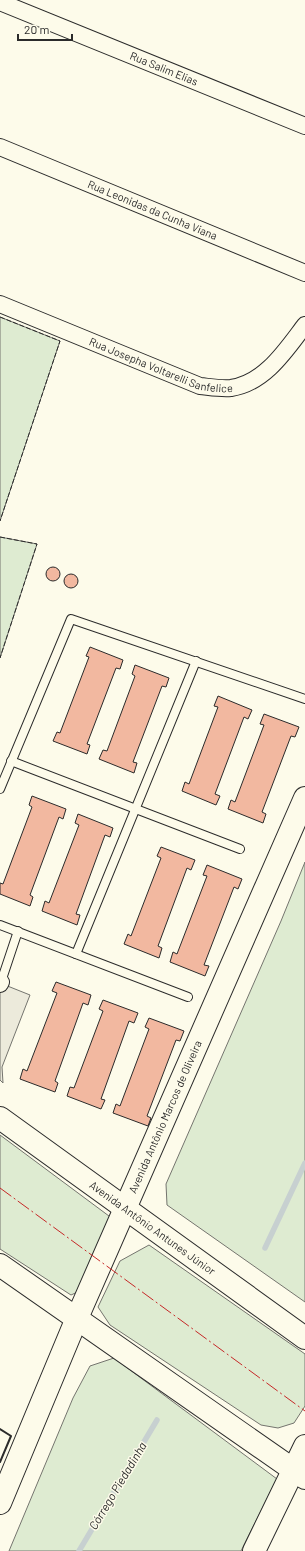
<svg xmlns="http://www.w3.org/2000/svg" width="305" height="1551" font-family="Barlow,sans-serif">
<rect width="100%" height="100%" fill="#fdfbea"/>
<!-- green -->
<g fill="#deebd1" stroke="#74746e">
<path d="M0,317L60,341L0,521Z"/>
<path d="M0,537L37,544L0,658Z"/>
<path d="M305,862V1302L167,1205L166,1184L281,921Z"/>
<path d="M0,1135L113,1219L84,1289L71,1295L0,1249Z"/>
<path d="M149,1245L305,1354V1406L294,1423L278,1428L261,1425L110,1325L98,1307L120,1261Z"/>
<path d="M114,1358L277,1479L241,1551H9L73,1398L90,1366Z"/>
</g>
<!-- parking -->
<path fill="#eceadb" stroke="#74746e" d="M0,983L30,995L2,1067L3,1083L0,1080Z"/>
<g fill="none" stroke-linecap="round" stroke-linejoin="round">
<!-- stream -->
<g stroke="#c7d0d0" stroke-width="5.5">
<path d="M265,1248L305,1163"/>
<path d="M79,1551L157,1420"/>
</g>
</g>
<!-- building -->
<g fill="#f2b8a0" stroke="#2b2b2b">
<circle cx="53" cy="574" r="7"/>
<circle cx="71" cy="581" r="7"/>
<path d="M90,647L123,660L120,669L116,668L87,744L90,745L87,754L53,741L57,732L60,733L89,657L86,656Z"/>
<path d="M135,665L169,678L166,687L162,686L133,762L137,763L134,773L99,759L103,750L107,751L135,676L132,674Z"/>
<path d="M218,696L252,710L248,719L244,717L215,794L220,796L216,805L182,791L185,782L189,784L218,707L214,706Z"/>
<path d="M264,714L299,727L295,737L291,736L262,812L266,814L263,823L228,809L231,800L235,802L264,725L260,724Z"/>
<path d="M32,796L66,809L63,819L59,817L30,895L33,897L30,906L0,894V883L3,884L32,807L29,805Z"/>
<path d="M78,814L113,828L110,837L105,835L76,914L80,915L77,925L42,911L45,901L49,903L79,825L75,823Z"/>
<path d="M161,847L195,860L191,870L187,868L158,946L162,948L159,958L124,944L128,934L131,936L161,858L157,856Z"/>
<path d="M207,865L242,879L238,889L234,887L204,965L209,966L205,976L170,962L173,952L177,954L207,876L203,875Z"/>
<path d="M56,982L91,995L88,1005L83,1003L55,1081L58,1083L55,1092L20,1079L23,1069L27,1071L57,993L52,991Z"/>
<path d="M103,1000L138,1013L134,1023L129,1021L101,1099L105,1100L101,1109L67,1096L70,1087L74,1088L103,1011L99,1009Z"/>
<path d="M149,1018L184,1031L180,1041L176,1040L147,1116L151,1118L148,1126L113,1113L116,1104L120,1106L149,1029L145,1027Z"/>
</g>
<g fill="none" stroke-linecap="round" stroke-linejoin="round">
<!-- service casing -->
<g stroke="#2b2b2b" stroke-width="10">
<g id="service">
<path d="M11,761L240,849"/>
<path d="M0,789L71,619L305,699"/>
<path d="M0,925L188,997"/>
<path d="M76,954L196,661"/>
<path d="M1,982L18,931"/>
</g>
</g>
<!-- minor casing -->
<g stroke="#2b2b2b" stroke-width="18">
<g id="minor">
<path id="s1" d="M0,2L305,126"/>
<path id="s2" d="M0,147L305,273"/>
<path id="s3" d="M0,304L200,386C210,387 221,389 231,388C265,383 286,350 305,325"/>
<path d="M0,984L1,982"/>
</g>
</g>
<!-- secondary casing -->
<g stroke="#2b2b2b" stroke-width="24">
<g id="secondary">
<path id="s4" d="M0,1503L77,1318L305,798"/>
<path d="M254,1551L305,1446"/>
</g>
</g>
<!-- primary casing -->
<g stroke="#2b2b2b" stroke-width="24">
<g id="primary">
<path id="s5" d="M0,1118L305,1338"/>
<path d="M0,1265L305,1478"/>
</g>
</g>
<!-- service -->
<use href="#service" stroke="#fdfbea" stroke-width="8"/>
<!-- minor -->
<use href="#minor" stroke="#fdfbea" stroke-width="16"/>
<!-- secondary -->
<use href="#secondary" stroke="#fdfbea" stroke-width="22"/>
<!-- primary -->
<use href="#primary" stroke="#fdfbea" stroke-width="22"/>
<!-- fence -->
<g stroke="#2b2b2b" stroke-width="1" stroke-dasharray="5 2" stroke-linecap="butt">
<path d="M0,317L60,341L0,521"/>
<path d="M0,537L37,544L0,658"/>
</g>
<!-- wall -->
<path stroke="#2b2b2b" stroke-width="2" d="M0,1429L11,1436L0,1462"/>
<!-- power -->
<path stroke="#c62828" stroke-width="1" stroke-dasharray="14 3 2 3" stroke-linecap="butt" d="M0,1188L305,1411"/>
</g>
<g text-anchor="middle" stroke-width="3" stroke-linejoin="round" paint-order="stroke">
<!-- street labels -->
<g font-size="11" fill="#2b2b2b" stroke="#fdfbea">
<text dy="4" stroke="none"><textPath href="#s1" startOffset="177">Rua Salim Elias</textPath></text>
<text dy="4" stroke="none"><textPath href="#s2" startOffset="165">Rua Leonidas da Cunha Viana</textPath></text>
<text dy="4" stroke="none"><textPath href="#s3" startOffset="173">Rua Josepha Voltarelli Sanfelice</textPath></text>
<text dy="4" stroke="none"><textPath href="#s4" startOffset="420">Avenida Antônio Marcos de Oliveira</textPath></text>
<text dy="4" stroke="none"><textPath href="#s5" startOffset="188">Avenida Antônio Antunes Júnior</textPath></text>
</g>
<!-- water labels -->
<g font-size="12" font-style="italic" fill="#2b2b2b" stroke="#fdfbea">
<text transform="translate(118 1486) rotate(-59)" y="4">Córrego Piedadinha</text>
</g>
</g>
<!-- scale -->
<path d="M18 34v6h54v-6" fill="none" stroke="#2b2b2b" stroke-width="2"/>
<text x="24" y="34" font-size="12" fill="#2b2b2b" stroke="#fdfbea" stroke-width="3" paint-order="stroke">20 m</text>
</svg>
